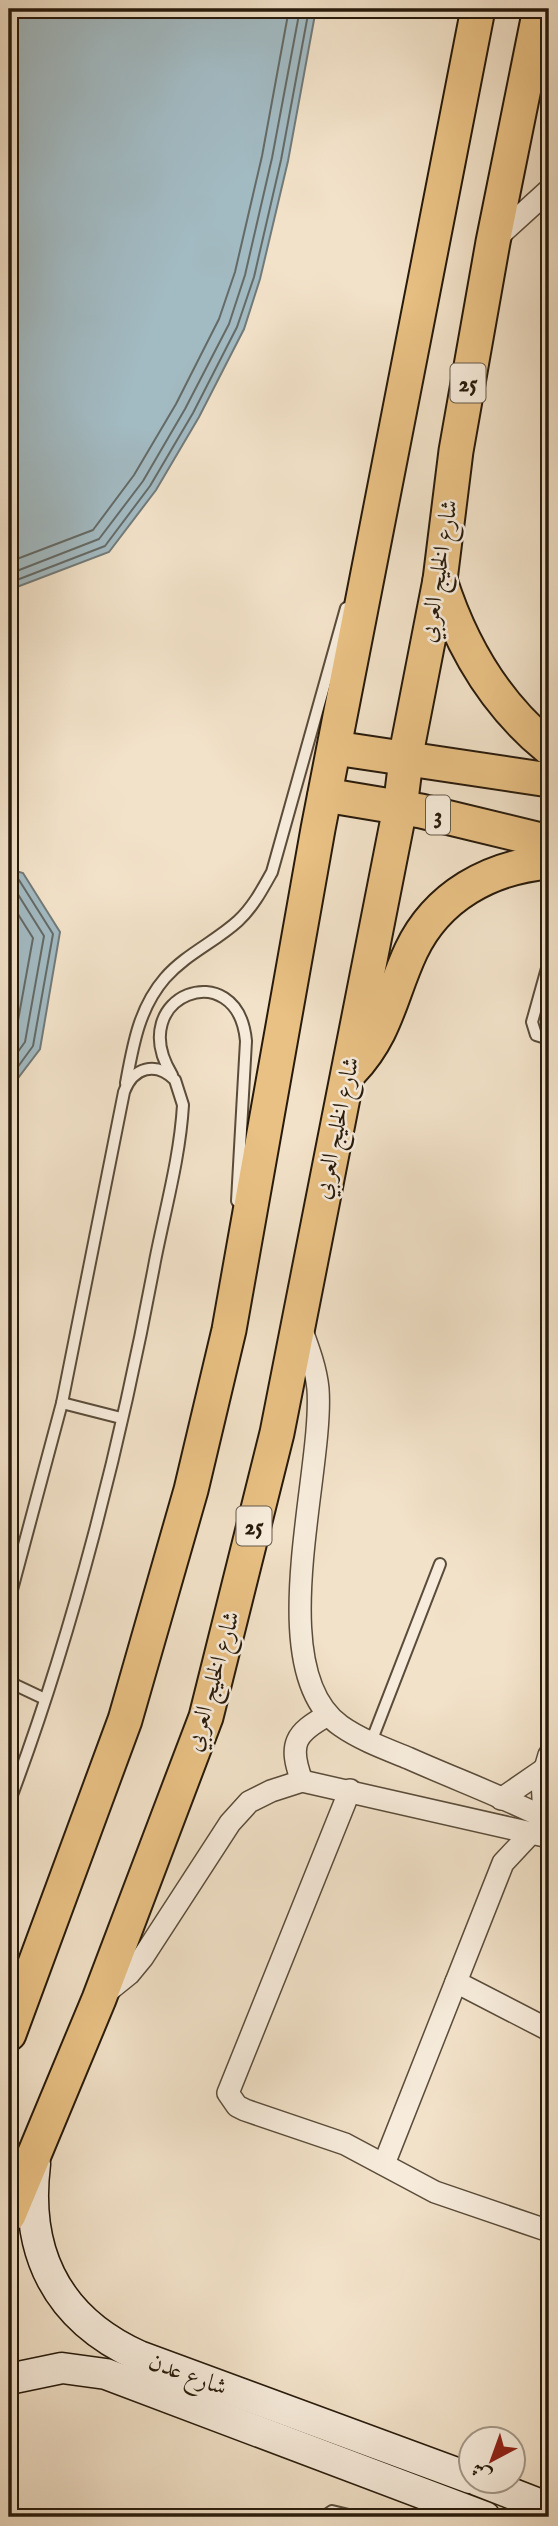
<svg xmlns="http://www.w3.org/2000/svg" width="558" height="2526" font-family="'IM FELL English',Amiri,serif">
<rect width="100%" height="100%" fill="#f2e2c9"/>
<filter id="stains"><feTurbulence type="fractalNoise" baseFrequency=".00286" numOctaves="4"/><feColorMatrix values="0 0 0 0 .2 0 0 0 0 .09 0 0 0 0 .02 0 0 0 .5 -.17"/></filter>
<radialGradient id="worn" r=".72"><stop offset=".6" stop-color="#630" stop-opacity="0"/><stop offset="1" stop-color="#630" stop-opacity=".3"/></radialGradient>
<!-- water -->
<g fill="#a2bac2" stroke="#717a79" stroke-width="2">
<path d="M9,9H316L288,161L260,279L244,329L199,417L156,490L109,552L9,590Z"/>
<path d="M9,869L23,873L60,932L40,1049L9,1090Z"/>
</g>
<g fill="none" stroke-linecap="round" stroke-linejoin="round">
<!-- shore -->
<g stroke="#646a66" stroke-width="2">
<path d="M9,562L93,530L134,475L176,404L219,319L235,272L262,156L289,9"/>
<path d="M9,574L99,539L143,481L185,409L229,324L245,275L272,158L300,9"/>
<path d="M9,583L105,546L150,486L193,413L237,327L254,277L281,160L309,9"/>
<path d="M9,877L19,880L53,934L33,1046L9,1079"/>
<path d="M9,886L14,888L44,936L25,1042L9,1064"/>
<path d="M9,900L33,938L15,1037L9,1047"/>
</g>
<!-- lane casing -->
<g stroke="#5a4c3a" stroke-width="14">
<g id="lane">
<path d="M549,961L532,1022L536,1035L549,1039"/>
<path d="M172,1075C123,995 238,953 246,1041L237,1201"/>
<path d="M126,1083C133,1045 139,1008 165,978C186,954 215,942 238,921C253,907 262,890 272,872L346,608"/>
<path d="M62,1403L121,1418"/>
<path d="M9,1601L62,1403L124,1092C133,1067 156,1061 175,1080L183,1105C180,1157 165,1210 155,1261C122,1439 73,1634 9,1803"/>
<path d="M9,1682L45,1699"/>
<path d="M371,1742L440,1564"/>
<path d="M323,2517L332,2511L357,2517"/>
</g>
</g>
<!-- street casing -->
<g stroke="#5a4c3a" stroke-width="24">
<g id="street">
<path d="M494,240L549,190"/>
<path d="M301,1328C308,1347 316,1368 318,1389C324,1473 261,1670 341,1726C361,1740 386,1749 408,1758C455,1779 504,1797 549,1820"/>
<path d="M302,1781C288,1744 295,1733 328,1715"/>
<path d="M350,1790L228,2093L237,2106L245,2110L345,2144L435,2192L549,2231"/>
<path d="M501,1799L543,1770"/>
<path d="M544,1818L542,1779L549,1755"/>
<path d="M456,1982L549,2030"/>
<path d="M103,1995L129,1974L143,1957L230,1823L249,1802L271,1791L302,1781L549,1837"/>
<path d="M384,2164L503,1863L531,1833"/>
</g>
</g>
<!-- secondary casing -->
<g stroke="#271a0b" stroke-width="33">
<g id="secondary">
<path d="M35,2164C24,2253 57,2319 139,2356L470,2478"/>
<path d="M9,2379L62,2368L106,2374L485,2517"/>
<path d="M477,2480L549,2508"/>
</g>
</g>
<!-- primary casing -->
<g stroke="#271a0b" stroke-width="37">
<g id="primary">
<path d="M440,580C461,646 495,704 549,748"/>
<path d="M335,748L549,780"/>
<path d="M325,795L421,811L549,842"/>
<path d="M351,1071C387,1033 390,996 411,951C437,896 490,867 549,862"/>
<path d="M9,2034L125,1720L191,1490L229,1330L318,829L478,9"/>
<path d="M9,2215L99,1999L206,1717L277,1433L400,808L408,744L440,580L456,451L493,242L540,9"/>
</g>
</g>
<!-- lane -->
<use href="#lane" stroke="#f7ecdc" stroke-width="10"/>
<!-- street -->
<use href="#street" stroke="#f7ecdc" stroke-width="21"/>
<!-- secondary -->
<use href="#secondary" stroke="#f7ecdc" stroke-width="30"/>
<!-- primary -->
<use href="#primary" stroke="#e9c184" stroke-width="33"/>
</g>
<g text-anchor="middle" stroke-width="5" stroke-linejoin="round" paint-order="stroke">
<!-- shield labels -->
<g fill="#f7ecdc" stroke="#65594a" stroke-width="2">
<rect x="450.5" y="363.5" width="35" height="39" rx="5"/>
<rect x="426" y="795.5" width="24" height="39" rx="5"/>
<rect x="236.5" y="1506.5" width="35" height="39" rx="5"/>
</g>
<g font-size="23" font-weight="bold" fill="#271a0b">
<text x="468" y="391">25</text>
<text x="438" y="823">3</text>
<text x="254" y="1534">25</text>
</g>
<!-- street labels -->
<g font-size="24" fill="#271a0b" stroke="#f7ecdc">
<text transform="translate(438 571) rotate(-81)" y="8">شارع الخليج العربي</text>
<text transform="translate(336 1128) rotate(-78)" y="8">شارع الخليج العربي</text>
<text transform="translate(212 1681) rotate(-74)" y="8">شارع الخليج العربي</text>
<text transform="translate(188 2374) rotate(20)" y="8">شارع عدن</text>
</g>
</g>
<!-- margin -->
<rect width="558" height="2526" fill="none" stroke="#f2e2c9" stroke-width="35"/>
<rect x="10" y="10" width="537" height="2505" fill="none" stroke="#271a0b" stroke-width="3.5"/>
<rect x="18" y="18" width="523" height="2491" fill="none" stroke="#271a0b" stroke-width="2"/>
<!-- north arrow -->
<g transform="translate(492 2460) rotate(221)"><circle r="33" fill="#f7ecdc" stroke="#a49888" stroke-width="2"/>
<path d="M0-5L12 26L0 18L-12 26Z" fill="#8f2418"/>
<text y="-10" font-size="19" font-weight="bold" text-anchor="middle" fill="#271a0b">ش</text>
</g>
<rect width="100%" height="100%" filter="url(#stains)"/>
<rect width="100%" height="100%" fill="url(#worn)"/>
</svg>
